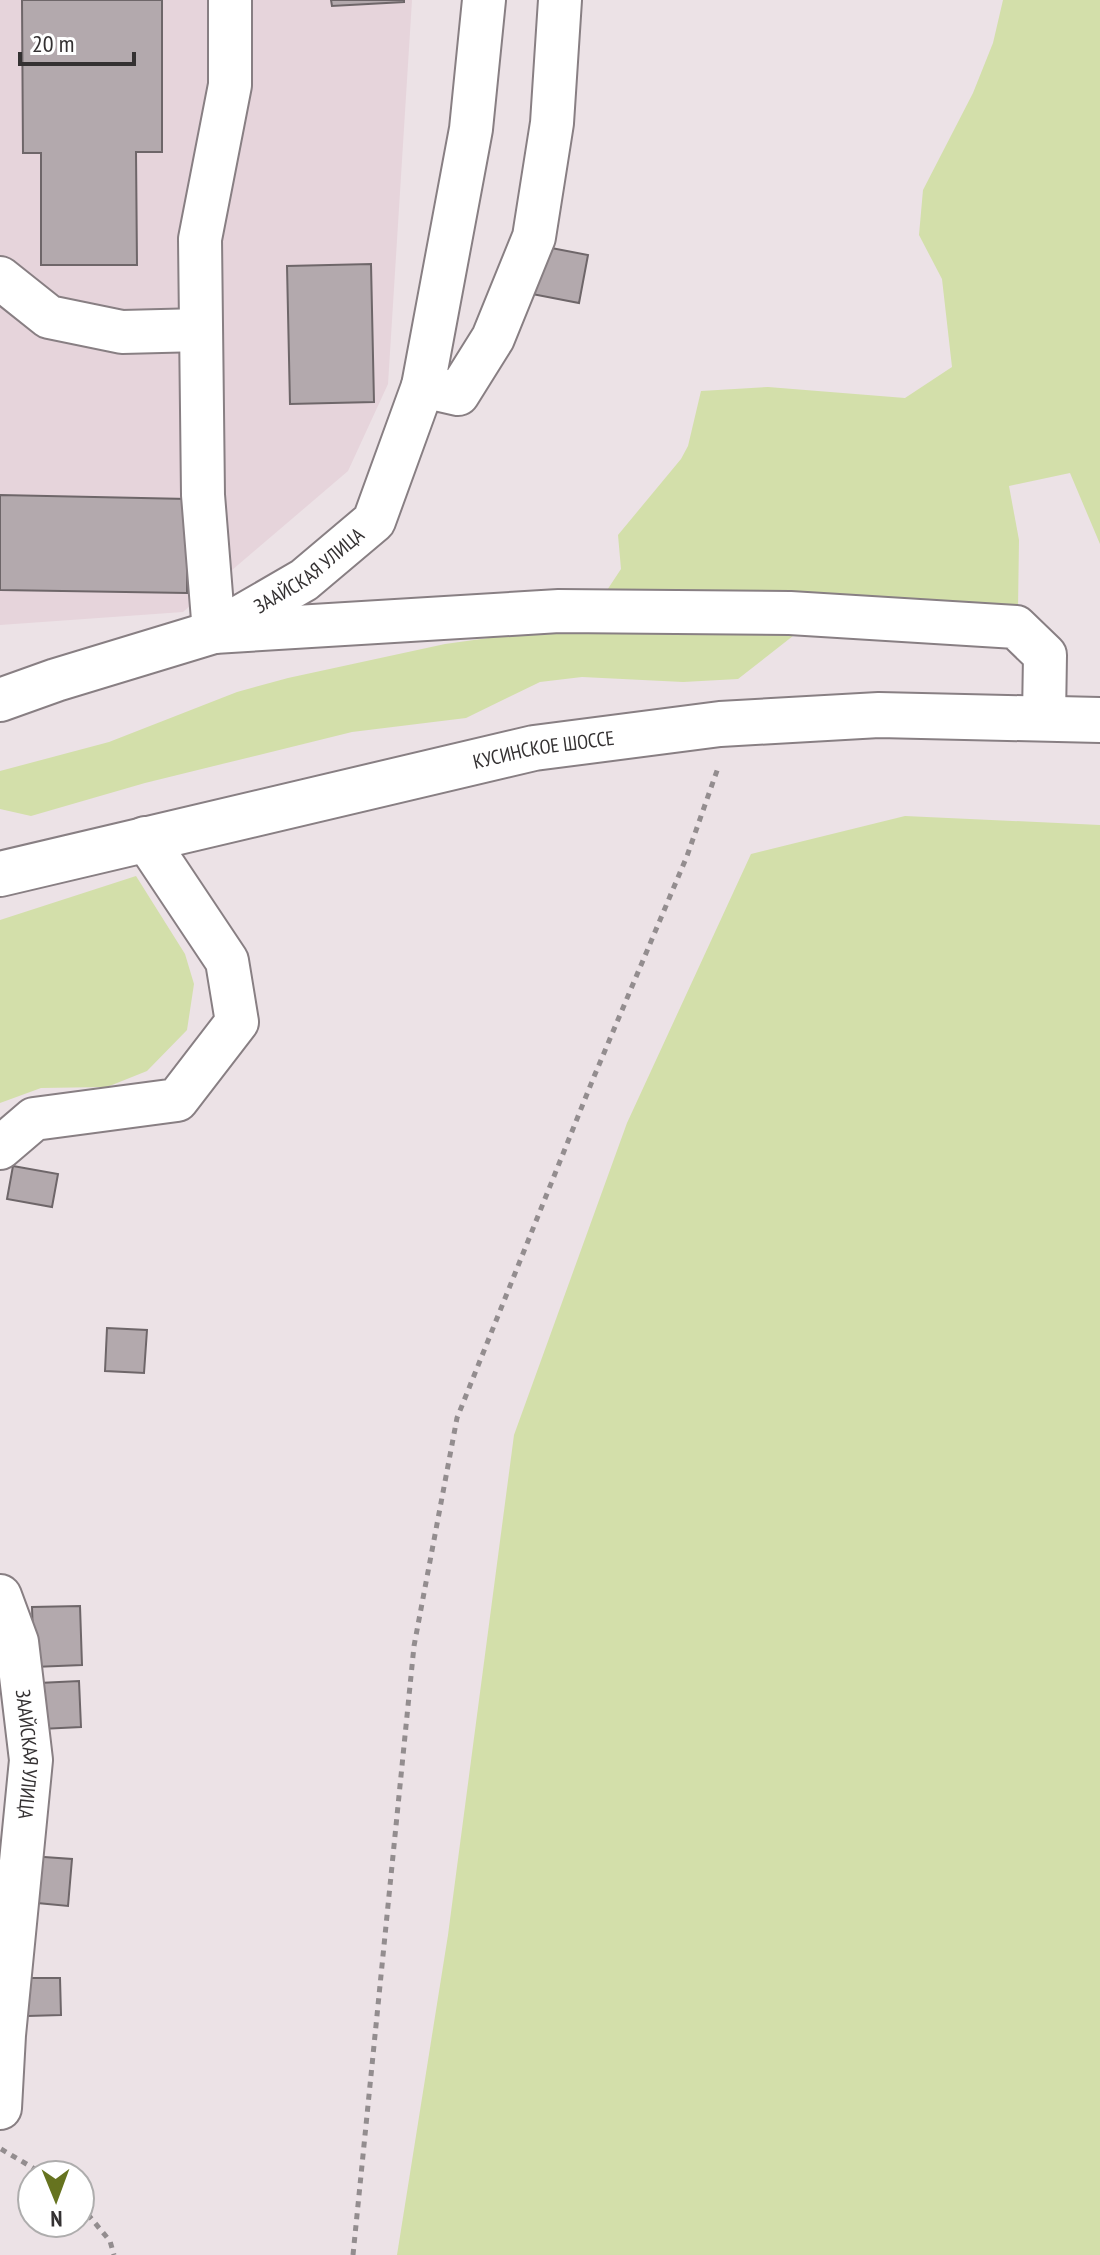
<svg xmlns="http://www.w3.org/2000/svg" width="1100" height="2255" font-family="'PT Sans Narrow',sans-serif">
<rect width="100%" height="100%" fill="#ece2e6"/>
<!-- built -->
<path fill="#e6d4db" d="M0,0H412L388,384L348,471L183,612L0,625Z"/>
<!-- green -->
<g fill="#d3dfaa">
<path d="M1003,0H1100V544L1070,473L1009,486L1019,540L1018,608L798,632L738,679L683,682L582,677L540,682L466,718L352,732L145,783L31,816L0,809V771L109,742L237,692L288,678L445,644L584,625L621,569L618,535L681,459L688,446L701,391L768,387L905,398L952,367L942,279L919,235L923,190L973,93L993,43Z"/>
<path d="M905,816L1100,825V2255H397L448,1935L514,1435L627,1123L751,854Z"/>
<path d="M136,876L185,954L194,984L187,1030L147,1071L107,1087L41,1088L0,1103V920Z"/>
</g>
<!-- building -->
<g fill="#b3a9ad" stroke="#6e6669" stroke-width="2">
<path d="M22,0H162V152H136L137,265H41V153H23Z"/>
<path d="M331,0H404V2L332,6Z"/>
<path d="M541,246L588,255L579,303L532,294Z"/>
<path d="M371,264L374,402L290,404L287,266Z"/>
<path d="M0,495L188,499L187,593L0,590Z"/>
<path d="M13,1166L58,1174L52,1207L7,1199Z"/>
<path d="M107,1328L147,1330L144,1373L105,1371Z"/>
<path d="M80,1606L82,1665L34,1667L32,1607Z"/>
<path d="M79,1681L81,1727L41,1729L39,1683Z"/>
<path d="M30,1856L72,1859L68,1906L27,1902Z"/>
<path d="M28,1978H60L61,2015L28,2016Z"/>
</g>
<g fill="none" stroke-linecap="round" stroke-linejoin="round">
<!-- minor casing -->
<g stroke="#887f83" stroke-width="46">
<g id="minor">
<path d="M230,0V85L200,239L203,495L214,632L559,611L790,613L1016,627L1045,655L1044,717"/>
<path d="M0,278L49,317L122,332L201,330"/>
<path d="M423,386L471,129L484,0"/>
<path id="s1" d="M0,700L56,680L214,632L304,580L374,521L423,386L458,394L493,338L534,237L552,123L560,0"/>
<path d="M0,1148L34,1119L177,1100L237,1022L227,961L145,838"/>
<path id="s2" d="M0,1596L17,1642L31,1760L4,2035L0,2108"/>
</g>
</g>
<!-- major casing -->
<g stroke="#887f83" stroke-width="48">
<g id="major">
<path id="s3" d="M0,874L534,748L720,724L879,715L1100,720"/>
</g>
</g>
<!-- path -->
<g stroke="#938d8f" stroke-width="5" stroke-dasharray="6 6" stroke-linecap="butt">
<path d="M1,2149L45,2175"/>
<path d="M80,2205L110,2241L114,2255"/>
<path d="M353,2255L414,1646L457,1418L593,1079L687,856L719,765"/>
</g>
<!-- minor -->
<use href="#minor" stroke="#fff" stroke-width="42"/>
<!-- major -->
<use href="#major" stroke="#fff" stroke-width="44"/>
</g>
<g text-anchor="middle" stroke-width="7" stroke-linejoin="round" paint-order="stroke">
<!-- street labels -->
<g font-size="20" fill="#343132" stroke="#fff">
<text dy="7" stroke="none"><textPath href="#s1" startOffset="338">ЗААЙСКАЯ УЛИЦА</textPath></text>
<text dy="7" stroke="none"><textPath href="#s3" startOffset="558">КУСИНСКОЕ ШОССЕ</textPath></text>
<text dy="7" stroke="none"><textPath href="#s2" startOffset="162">ЗААЙСКАЯ УЛИЦА</textPath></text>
</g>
</g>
<!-- north arrow -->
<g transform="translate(56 2199) rotate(179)"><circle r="38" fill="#ffffff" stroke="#aeadad" stroke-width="2"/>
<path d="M0-6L14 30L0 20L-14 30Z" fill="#66731f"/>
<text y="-12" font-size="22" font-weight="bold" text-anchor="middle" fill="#343132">N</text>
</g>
<!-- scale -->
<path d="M20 52v12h114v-12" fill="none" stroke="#343132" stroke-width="4"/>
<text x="32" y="52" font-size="24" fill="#343132" stroke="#ffffff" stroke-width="6" paint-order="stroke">20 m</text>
</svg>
